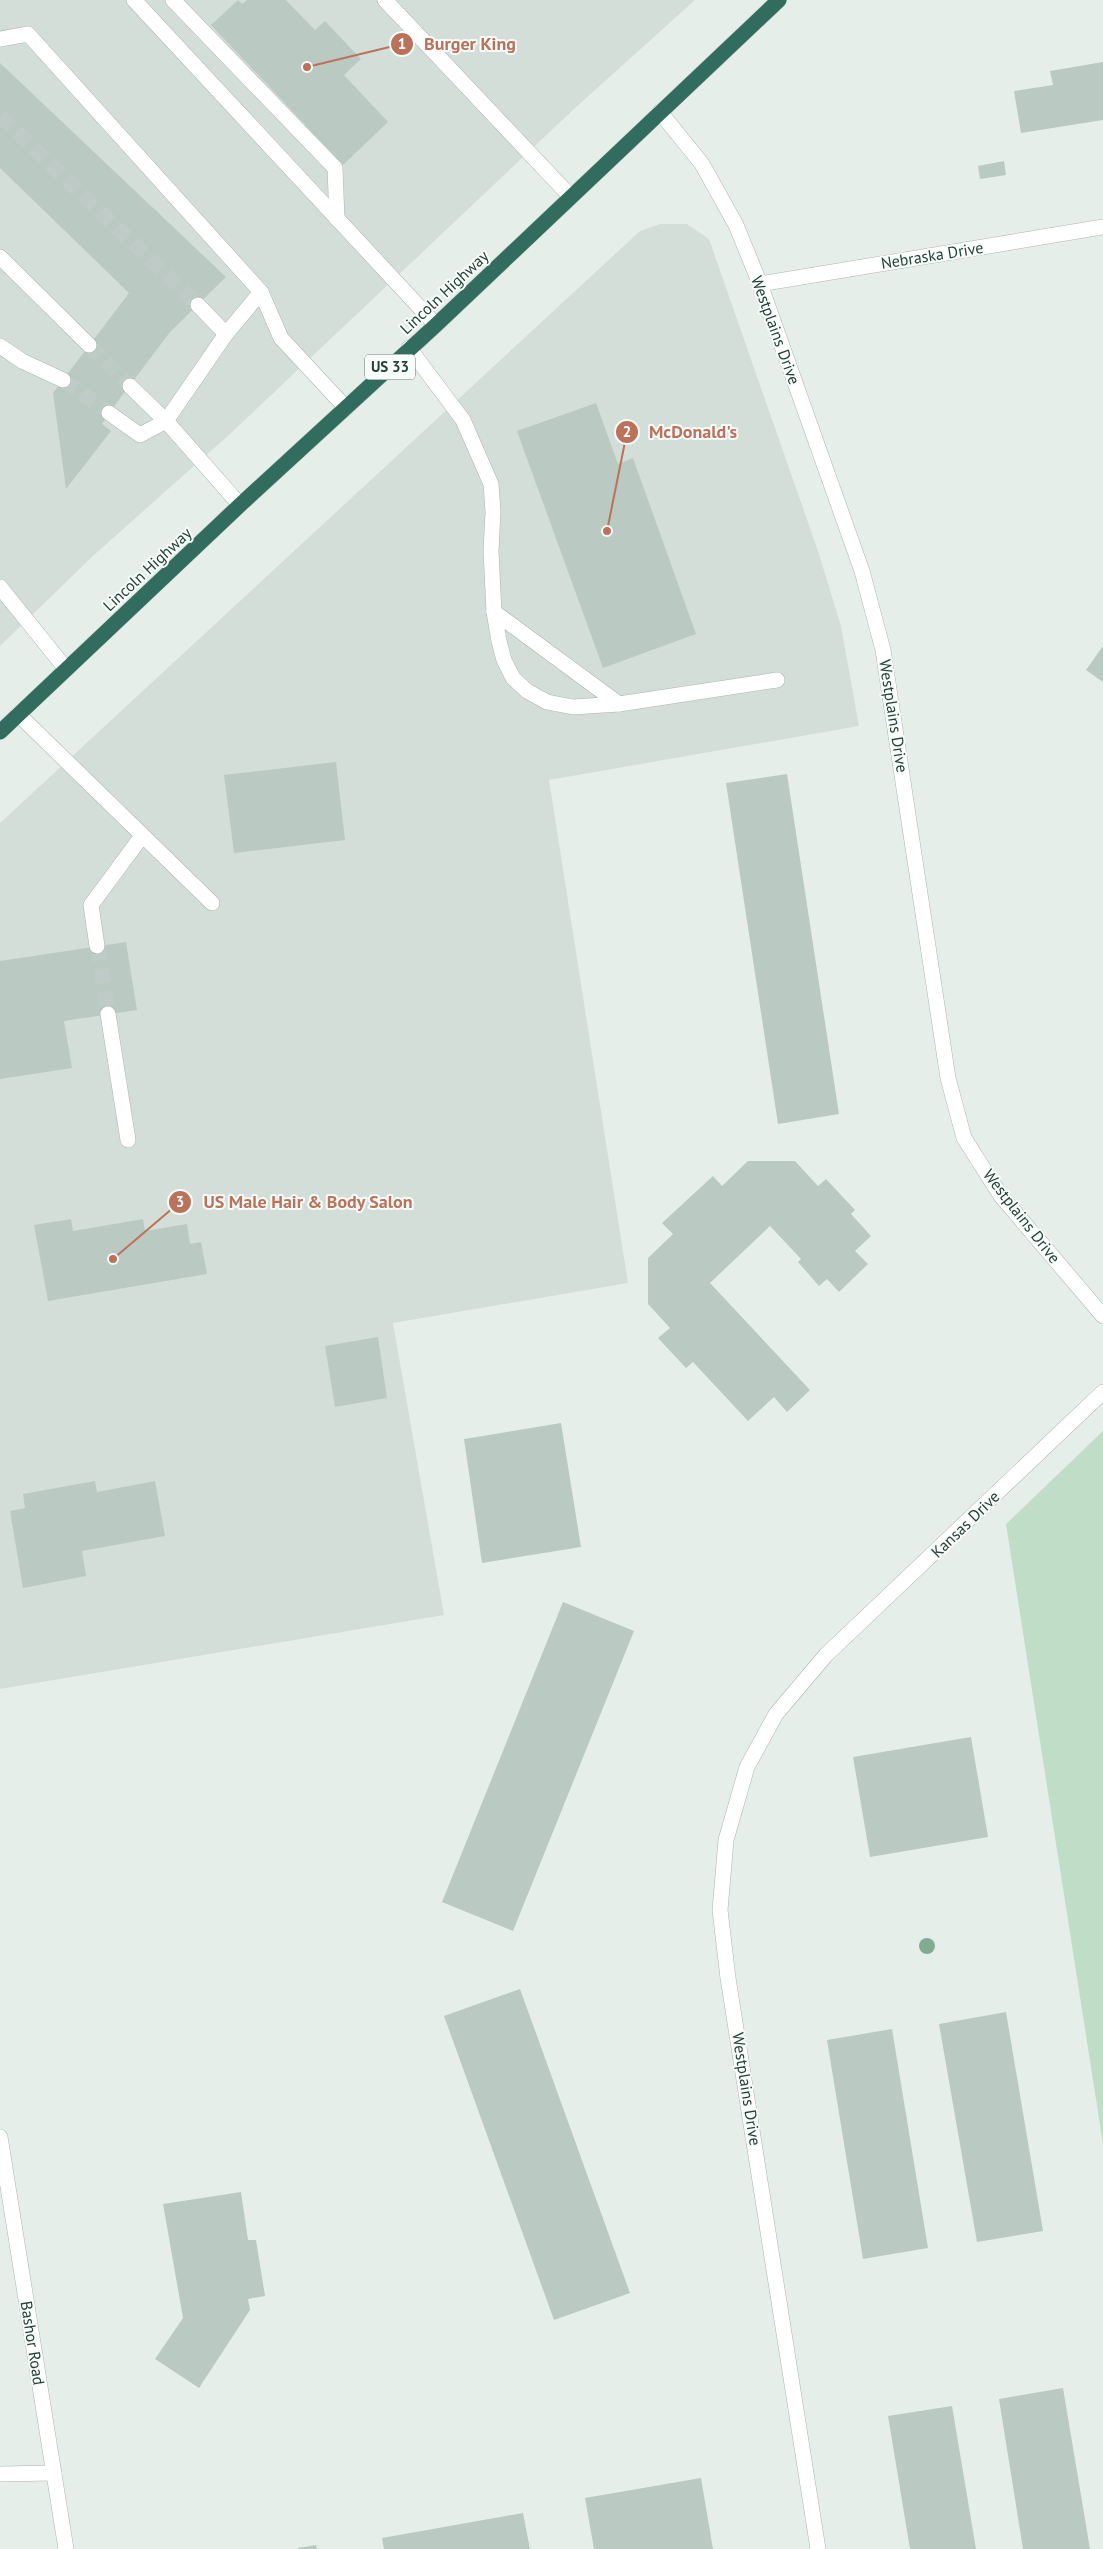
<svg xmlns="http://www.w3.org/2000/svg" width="1103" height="2549" font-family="'PT Sans',sans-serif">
<rect width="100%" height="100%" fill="#e6eeea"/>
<!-- built -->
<g fill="#d4ded9">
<path d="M0,0H695L574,109L230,434L94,555L0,646Z"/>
<path d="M660,224H687L709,239L818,551L841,626L859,726L549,780L628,1283L393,1323L444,1615L0,1689V823L640,231Z"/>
</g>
<!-- green -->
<path fill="#c0dec7" d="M1103,1431V2144L1006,1524Z"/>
<!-- building -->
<g fill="#bbc9c3">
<path d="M238,0L242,4L247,0H286L315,30L325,21L361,59L344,75L388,122L343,165L211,25Z"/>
<path d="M1103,62V120L1021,133L1014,91L1053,85L1050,71Z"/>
<path d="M0,63L226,277L170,332L109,413L102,424L111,431L66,489L53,393L129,293L0,168Z"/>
<path d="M1004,161L1006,175L980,179L978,166Z"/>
<path d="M596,403L618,464L633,458L696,634L603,668L517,431Z"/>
<path d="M1103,646V682L1086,670Z"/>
<path d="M336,762L345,840L234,853L224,775Z"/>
<path d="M787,774L839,1114L778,1124L726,783Z"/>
<path d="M126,942L137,1010L64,1021L72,1068L0,1079V961Z"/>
<path d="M748,1161H795L818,1186L826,1179L855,1210L851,1214L871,1236L855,1251L868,1264L839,1292L827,1279L819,1286L798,1262L801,1259L770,1226L710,1283L810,1390L787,1412L774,1397L748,1421L693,1362L686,1368L658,1338L670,1328L648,1304V1258L673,1234L662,1223L713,1176L722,1186Z"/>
<path d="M71,1219L73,1231L143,1219L145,1231L187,1224L190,1244L201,1242L207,1274L48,1301L34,1225Z"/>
<path d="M378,1337L387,1398L335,1407L325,1346Z"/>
<path d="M561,1423L581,1547L482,1563L464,1439Z"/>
<path d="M95,1481L97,1492L155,1481L165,1536L82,1551L86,1576L23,1588L10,1511L25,1508L23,1494Z"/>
<path d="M563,1602L634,1631L513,1931L442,1902Z"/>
<path d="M971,1737L988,1837L870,1857L853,1757Z"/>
<path d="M520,1989L630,2293L554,2320L444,2016Z"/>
<path d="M1006,2012L1043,2231L977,2242L939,2024Z"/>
<path d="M892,2029L928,2248L863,2259L827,2040Z"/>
<path d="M241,2192L248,2240H256L265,2296L248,2299L250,2310L199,2388L155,2359L183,2318L163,2204Z"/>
<path d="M1063,2388L1090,2549H1023L999,2399Z"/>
<path d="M952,2406L976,2549H910L888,2416Z"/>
<path d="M701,2478L713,2549H594L585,2498Z"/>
<path d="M523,2513L530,2549H384L382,2538Z"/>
<path d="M316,2545L317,2549H298V2548Z"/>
</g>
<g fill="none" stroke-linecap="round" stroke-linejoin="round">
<!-- minor-tunnel -->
<g stroke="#bfcbc6" stroke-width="15" stroke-dasharray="15 8" stroke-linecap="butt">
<path d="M0,116L198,305"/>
<path d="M89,345L130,386"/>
<path d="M63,380L109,413"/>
<path d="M97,946L108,1014"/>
</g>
<!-- minor casing -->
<g stroke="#a8b6b1" stroke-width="16">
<g id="minor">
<path d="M134,0L436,325"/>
<path d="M173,0L335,168L337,219"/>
<path d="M385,0L571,197"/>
<path d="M0,39L28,34L261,292L281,338L346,408"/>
<path d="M660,112L702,164L736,225L760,284L862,571L883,650L948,1078L964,1138L1001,1196L1103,1316"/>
<path d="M0,257L89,345"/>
<path d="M760,284L1103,227"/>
<path d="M198,305L226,334"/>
<path d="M0,346L22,361L63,380"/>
<path d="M409,348L463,420L491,484L493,512L491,551L494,612L499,641L504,660L513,678L527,691L547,702L573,707L619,704L777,680"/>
<path d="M130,386L166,421L240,505"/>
<path d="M109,413L140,435L166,421L226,334L261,292"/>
<path d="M0,587L66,669"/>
<path d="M494,612L619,704"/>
<path d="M18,714L212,903"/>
<path d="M97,946L91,905L142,836"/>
<path d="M108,1014L128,1140"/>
<path d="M0,2137L66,2549"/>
<path d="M0,2474L54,2473"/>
<path d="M818,2549L728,1978L720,1910L726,1840L747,1767L776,1714L826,1655L1103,1392"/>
</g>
</g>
<!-- highway casing -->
<g stroke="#c2cac7" stroke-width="16">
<path id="highway" d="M0,732L240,505L436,325L779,0"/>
</g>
<!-- minor -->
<use href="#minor" stroke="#fff" stroke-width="15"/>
<!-- highway -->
<use href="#highway" stroke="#326c5e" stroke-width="15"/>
</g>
<!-- trees -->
<circle fill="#82ac92" cx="927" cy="1946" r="8"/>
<g text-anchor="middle" stroke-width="4" stroke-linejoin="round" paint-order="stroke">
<!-- shield labels -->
<rect fill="#f7fbf9" stroke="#647872" stroke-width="1" x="365" y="354.5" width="50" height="25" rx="4"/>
<g font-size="15" font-weight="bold" fill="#254038">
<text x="390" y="372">US 33</text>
</g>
<!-- street labels -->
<g font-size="16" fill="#254038" stroke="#f7fbf9">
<text transform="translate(932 255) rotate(-9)" y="6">Nebraska Drive</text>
<text transform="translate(444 292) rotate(-43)" y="6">Lincoln Highway</text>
<text transform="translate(776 330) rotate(70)" y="6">Westplains Drive</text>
<text transform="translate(147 569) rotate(-43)" y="6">Lincoln Highway</text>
<text transform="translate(894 716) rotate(81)" y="6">Westplains Drive</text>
<text transform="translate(1022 1216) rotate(52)" y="6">Westplains Drive</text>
<text transform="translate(965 1524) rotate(-44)" y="6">Kansas Drive</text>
<text transform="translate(747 2089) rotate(81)" y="6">Westplains Drive</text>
<text transform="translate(33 2343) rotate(81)" y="6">Bashor Road</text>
</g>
</g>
<!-- callouts -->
<path fill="none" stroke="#bb725a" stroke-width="2" d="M307 67L402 44M607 531L627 432M113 1259L180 1202"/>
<g fill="#bb725a" stroke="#f7fbf9" stroke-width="2">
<circle cx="307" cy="67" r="5"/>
<circle cx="607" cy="531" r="5"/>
<circle cx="113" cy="1259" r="5"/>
<circle cx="402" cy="44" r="12"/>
<circle cx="627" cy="432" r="12"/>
<circle cx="180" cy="1202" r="12"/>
</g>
<g font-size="15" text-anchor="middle" font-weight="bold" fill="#fff">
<text x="402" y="49">1</text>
<text x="627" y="437">2</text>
<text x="180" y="1207">3</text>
</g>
<g font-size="18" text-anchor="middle" font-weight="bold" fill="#bb725a" stroke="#f7fbf9" stroke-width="4" stroke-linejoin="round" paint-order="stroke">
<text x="470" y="50">Burger King</text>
<text x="693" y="438">McDonald's</text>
<text x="308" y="1208">US Male Hair &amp; Body Salon</text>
</g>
</svg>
